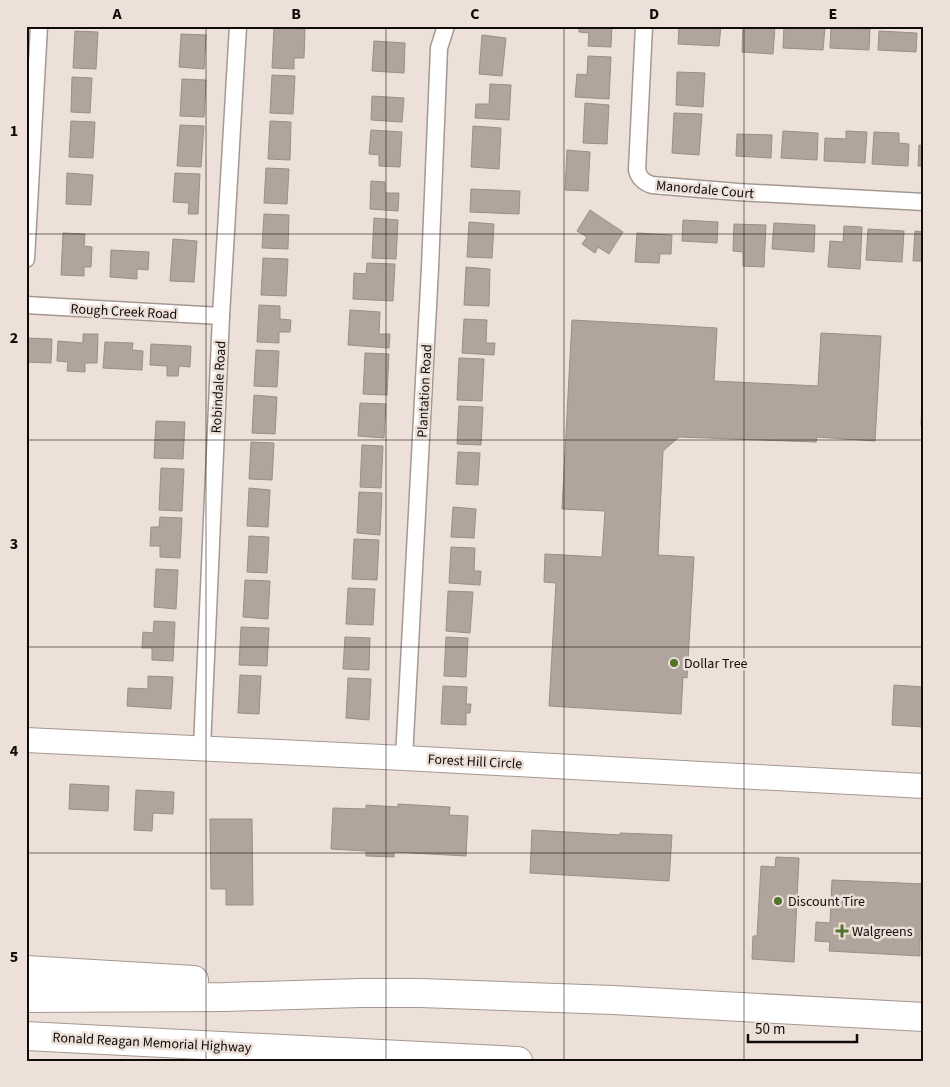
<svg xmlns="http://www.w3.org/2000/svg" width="950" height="1087" font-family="'Source Sans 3',sans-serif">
<rect width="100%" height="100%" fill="#ede0d8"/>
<!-- building -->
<g fill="#b0a49c" stroke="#9a8e86">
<path d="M579,26H612L611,47L588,46L589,33L579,32Z"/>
<path d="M679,26H721L719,46L678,44Z"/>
<path d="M743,26H775L773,54L742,52Z"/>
<path d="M784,26L825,27L823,50L783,48Z"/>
<path d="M274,27L305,29L304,58H294V69L272,68Z"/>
<path d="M831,27L870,29L869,50L830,48Z"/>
<path d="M75,31L98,32L96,69L73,68Z"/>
<path d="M879,31L917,33L916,52L878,50Z"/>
<path d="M181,34L206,35L204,69L179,67Z"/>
<path d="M924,34V60H922Z"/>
<path d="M482,35L506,38L502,76L479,74Z"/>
<path d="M374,41L405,43L404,73L372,71Z"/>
<path d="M588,56L611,57L609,99L575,97L577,74L587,75Z"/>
<path d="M677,72L705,73L703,107L676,105Z"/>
<path d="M272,75L295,76L293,114L270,113Z"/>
<path d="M72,77L92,78L90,113L71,112Z"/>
<path d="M182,79L206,80L204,117L180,116Z"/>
<path d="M490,84L511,85L509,120L475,118L476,104H489Z"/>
<path d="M372,96L404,98L402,122L371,120Z"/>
<path d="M585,103L609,105L607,144L583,143Z"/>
<path d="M674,113L702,114L699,155L672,153Z"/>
<path d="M71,121L95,122L93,158L69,157Z"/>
<path d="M270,121L291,122L290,160L268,159Z"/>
<path d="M180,125L204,126L201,167L177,166Z"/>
<path d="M473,126L501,128L499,169L471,167Z"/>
<path d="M371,130L402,132L400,167L379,166V155L369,154Z"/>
<path d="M783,131L818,133L817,160L781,158Z"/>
<path d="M846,131L867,132L865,163L824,161L825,138L846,139Z"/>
<path d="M874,132L899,133V143L909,144L908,166L872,164Z"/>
<path d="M737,134L772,135L771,158L736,156Z"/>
<path d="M919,145L924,146V166H918Z"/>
<path d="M567,150L590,152L588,191L565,190Z"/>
<path d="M266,168L289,169L287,204L264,203Z"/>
<path d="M67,173L93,175L91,205L66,204Z"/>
<path d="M175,173L200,174L198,214H188L189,203L173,202Z"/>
<path d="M371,181L385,182V193H399L398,211L370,209Z"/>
<path d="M471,189L520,191L519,214L470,212Z"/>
<path d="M590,210L623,232L609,254L598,247L595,253L582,244L587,237L577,231Z"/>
<path d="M264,214L289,215L288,249L262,248Z"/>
<path d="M374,218L398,220L396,259L372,258Z"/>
<path d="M683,220L718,222L717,243L682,241Z"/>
<path d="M469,222L494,224L492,258L467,257Z"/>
<path d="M774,223L815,225L814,252L772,249Z"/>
<path d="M734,224L766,225L764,267L743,266V252L733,251Z"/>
<path d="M844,226L862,227L860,269L828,267L830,241L843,242Z"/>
<path d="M868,229L904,231L902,262L866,260Z"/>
<path d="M915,231L924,232V261H913Z"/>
<path d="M63,233L85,234L84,246L92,247L91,267H84V276L61,275Z"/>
<path d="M637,233L672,235L671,254H660L659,263L635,262Z"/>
<path d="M173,239L197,241L194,282L170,281Z"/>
<path d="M111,250L149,252L148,270L137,269V279L110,277Z"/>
<path d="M263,258L288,259L286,296L261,295Z"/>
<path d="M367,263L395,264L393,301L353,299L354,273L366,274Z"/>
<path d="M466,267L490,269L489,306L464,305Z"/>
<path d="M259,305L280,306V319L291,320L290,332H279V343L257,342Z"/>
<path d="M350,310L380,312L379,334H390L389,348L348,345Z"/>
<path d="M464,319L487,320L486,343H495L494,355L462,353Z"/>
<path d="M572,320L717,328L714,381L818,386L821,333L881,336L875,441L817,437L816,442L679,437L663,451L658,555L694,557L687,678L683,677L681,714L549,706L556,583L544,582L545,554L602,557L605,511L562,509Z"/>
<path d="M83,334H98L97,363H85V372L67,371L68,362L57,361L58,341L83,343Z"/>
<path d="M26,338L52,339L51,363L26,362Z"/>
<path d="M105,342L133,343L132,350L143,351L142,370L103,368Z"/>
<path d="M151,344L191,346L190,367L179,366L178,376H167V366L150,365Z"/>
<path d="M256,350L279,351L277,387L254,386Z"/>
<path d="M365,353L389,354L387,395L363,394Z"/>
<path d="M459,358L484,359L482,401L457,400Z"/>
<path d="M254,395L277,397L275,434L252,433Z"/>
<path d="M922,398H924V425H921Z"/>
<path d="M360,403L386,404L384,438L358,436Z"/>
<path d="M459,406L483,407L481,445L457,444Z"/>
<path d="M156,421L185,422L183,459L154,458Z"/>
<path d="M251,442L274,443L272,480L249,479Z"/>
<path d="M362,445L383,446L381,488L360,487Z"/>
<path d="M458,452L480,453L478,485L456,484Z"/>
<path d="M161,468L184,469L182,511L159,510Z"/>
<path d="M249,488L270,490L268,527L247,526Z"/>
<path d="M359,492L382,493L380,535L357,533Z"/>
<path d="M453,507L476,509L474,538L451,537Z"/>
<path d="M160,517L182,518L180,558L160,557V546H150L151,527H159Z"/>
<path d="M249,536L269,537L267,573L247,572Z"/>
<path d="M354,539L379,540L377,580L352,579Z"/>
<path d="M451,547L475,548L474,571H481L480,585L449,583Z"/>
<path d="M156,569L178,570L176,609L154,607Z"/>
<path d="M245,580L270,581L268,619L243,617Z"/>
<path d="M348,588L375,589L373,625L346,624Z"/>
<path d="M448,591L473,592L470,633L446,631Z"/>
<path d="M154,621L175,622L173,661L152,660V648H142L143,632L153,633Z"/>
<path d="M241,627L269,628L267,666L239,665Z"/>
<path d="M345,637L370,638L369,670L343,669Z"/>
<path d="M446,637L468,638L466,677L444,676Z"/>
<path d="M240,675L261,676L259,714L238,713Z"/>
<path d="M148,676L173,677L171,709L127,706L128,688L148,689Z"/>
<path d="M348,678L371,679L369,720L346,718Z"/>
<path d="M894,685L924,687V727L892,725Z"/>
<path d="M443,686L467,687L466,704H471L470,713H466V725L441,724Z"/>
<path d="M70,784L109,786L108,811L69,809Z"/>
<path d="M136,790L174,792L173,814L153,813L152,831L134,830Z"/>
<path d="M398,804L450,807L449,815L468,816L466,856L394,852V857L366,856V851L331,849L333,808L366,809V805L398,807Z"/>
<path d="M210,819H252L253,905H226V889H211Z"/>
<path d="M532,830L620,835V833L672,835L669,881L530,873Z"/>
<path d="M776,857L799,858L794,962L752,959L753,936H757L761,866L775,867Z"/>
<path d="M832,880L924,884V939H920V956L829,951L830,942L815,941L816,922L830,923Z"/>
</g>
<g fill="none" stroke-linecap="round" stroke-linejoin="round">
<!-- street casing -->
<g stroke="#a49890" stroke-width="19">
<g id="street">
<path d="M644,26L637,170C639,178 643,182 652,185L738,192L924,202"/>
<path d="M26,259L39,26"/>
<path d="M26,305L221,316"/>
<path d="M202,748L221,316L238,26"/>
<path d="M404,758L430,268L439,48L446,26"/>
</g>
</g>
<!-- secondary casing -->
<g stroke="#a49890" stroke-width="26">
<path id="secondary" d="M26,740L404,758L924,786"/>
</g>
<!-- highway casing -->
<g stroke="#a49890" stroke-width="30">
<g id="highway">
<path d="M26,970L194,980"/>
<path d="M26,998L225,997L360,993H421L613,1000L924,1017"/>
<path d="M26,1036L518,1061"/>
</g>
</g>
<!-- street -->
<use href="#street" stroke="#fff" stroke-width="16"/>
<!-- secondary -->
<use href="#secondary" stroke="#fff" stroke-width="24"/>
<!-- highway -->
<use href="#highway" stroke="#fff" stroke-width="28"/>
</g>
<!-- grid -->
<path fill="none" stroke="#100c09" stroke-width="1" stroke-opacity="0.55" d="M206,26V1061M386,26V1061M564,26V1061M744,26V1061M26,234H924M26,440H924M26,647H924M26,853H924"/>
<!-- markers -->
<g fill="#51732a" stroke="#ede0d8" stroke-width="2">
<circle cx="674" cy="663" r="5"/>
<circle cx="778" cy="901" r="5"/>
<path d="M839.5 923.5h5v5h5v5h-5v5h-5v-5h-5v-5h5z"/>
</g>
<g text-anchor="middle" stroke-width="5" stroke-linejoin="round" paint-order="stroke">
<!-- street labels -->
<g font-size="14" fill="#100c09" stroke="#ede0d8">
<text transform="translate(705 189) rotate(5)" y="5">Manordale Court</text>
<text transform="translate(124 311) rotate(3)" y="5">Rough Creek Road</text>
<text transform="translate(218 387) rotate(-87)" y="5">Robindale Road</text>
<text transform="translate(424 391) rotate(-87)" y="5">Plantation Road</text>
<text transform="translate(475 761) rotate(3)" y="5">Forest Hill Circle</text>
<text transform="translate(152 1042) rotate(3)" y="5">Ronald Reagan Memorial Highway</text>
</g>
<!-- poi labels -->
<g font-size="14" fill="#100c09" stroke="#ede0d8" text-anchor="start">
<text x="684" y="668">Dollar Tree</text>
<text x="788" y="906">Discount Tire</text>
<text x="852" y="936">Walgreens</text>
</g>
</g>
<!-- border -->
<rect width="950" height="1087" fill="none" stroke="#ede0d8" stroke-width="55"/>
<!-- scale -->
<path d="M748 1034v8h109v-8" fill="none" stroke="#100c09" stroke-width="2.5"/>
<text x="755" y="1034" font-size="15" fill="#100c09" stroke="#ede0d8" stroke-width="4" paint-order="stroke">50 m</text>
<rect x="28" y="28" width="894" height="1032" fill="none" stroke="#100c09" stroke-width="2"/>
<g font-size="16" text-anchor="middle" font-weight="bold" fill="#100c09">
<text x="117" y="19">A</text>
<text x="296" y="19">B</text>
<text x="475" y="19">C</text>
<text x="654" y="19">D</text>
<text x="833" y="19">E</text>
<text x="14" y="136">1</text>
<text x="14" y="343">2</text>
<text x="14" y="549">3</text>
<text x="14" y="756">4</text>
<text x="14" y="962">5</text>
</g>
</svg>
